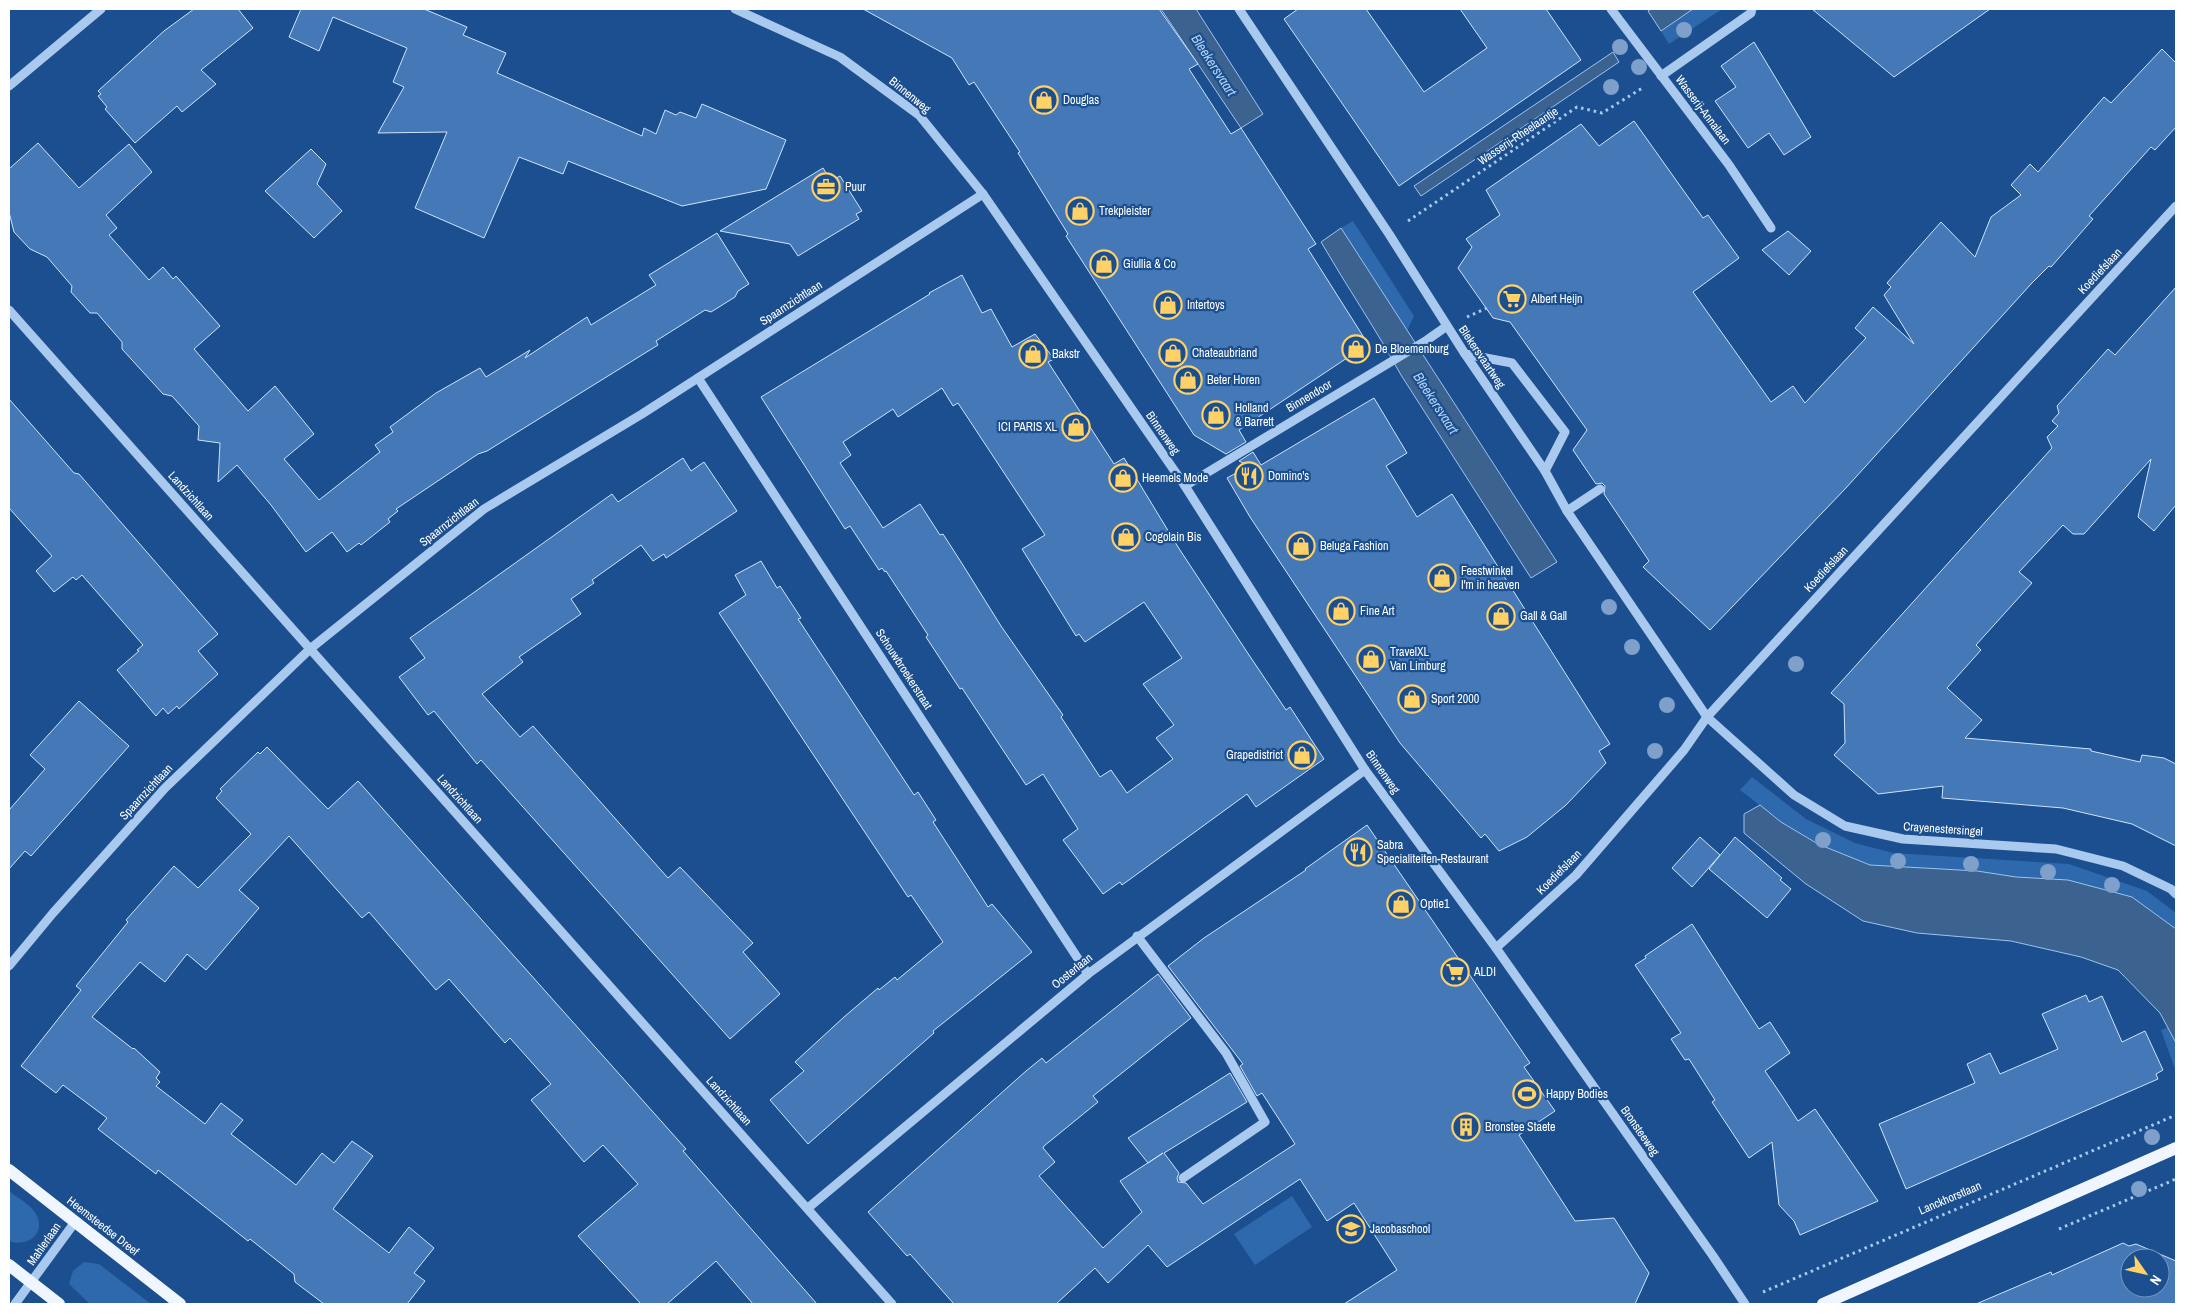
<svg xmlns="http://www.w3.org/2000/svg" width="2185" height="1313" font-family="'Archivo Narrow',sans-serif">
<rect width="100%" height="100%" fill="#1b4f8f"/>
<!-- green -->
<g fill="#2e69ad">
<path d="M1693,9H1722L1669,44L1661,31Z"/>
<path d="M1353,221L1414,316L1407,331L1341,228Z"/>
<path d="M1752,777L1806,819L1855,843L1893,853L2069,864L2147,891L2176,913V929L2132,897L2068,880L2016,877L1977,871L1870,865L1820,845L1780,821L1740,790Z"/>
<path d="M2169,1027L2176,1043V1072L2161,1030Z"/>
<path d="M9,1191C18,1198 34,1206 38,1218C44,1237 24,1247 9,1241Z"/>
<path d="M1292,1196L1312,1227L1255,1265L1234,1234Z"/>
<path d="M84,1262L99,1264L151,1304H90L69,1284L73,1271Z"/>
</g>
<!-- water -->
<g fill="#3c6290" stroke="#9cc4f0">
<path d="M1161,9H1196L1263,114L1241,128Z"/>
<path d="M1651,9H1693L1661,31L1648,11Z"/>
<path d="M1613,52L1619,62L1421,196L1414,186Z"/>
<path d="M1341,228L1557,562L1531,578L1401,375C1376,329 1347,287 1321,242Z"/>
<path d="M1760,805L1781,822L1818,844L1870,865L1977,871L2016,877L2068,880L2132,897L2176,929V1043L2160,1013L2118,970L2081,957L2011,941L1917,933L1863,921L1806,884L1744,833V814Z"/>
</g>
<!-- building -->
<g fill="#4478b7" stroke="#cfe3fa" fill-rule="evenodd">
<path d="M194,9H238L253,28L201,70L216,84L182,112L177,106L135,143L105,109L107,107L98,96L101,94L98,91L164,31Z"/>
<path d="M301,9H424L467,27L463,35L506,53L497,73L642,136L644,128L656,134L665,110L676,115L680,112L696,118L702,104L786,140L766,189L682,206L568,161L563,174L519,157L484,238L415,208L447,132L378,133L404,87L393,82L407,48L333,17L319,51L289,37Z"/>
<path d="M863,9H1159L1198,64L1189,69L1231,134L1241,128L1316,244L1308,249L1368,344L1239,430L1246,442L1226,454L1194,435L1066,236L1068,234L1018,153L1020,152L974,82L969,85L952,58Z"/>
<path d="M1298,9H1366L1424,92L1487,48L1460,9H1546L1581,60L1399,186L1284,19Z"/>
<path d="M1812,9H1990L1894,77Z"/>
<path d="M1754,42L1811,137L1784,155L1769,133L1748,148L1715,101L1736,87L1721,66Z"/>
<path d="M2162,49L2176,63V127L2155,150L2151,147L2089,216L2093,219L2051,267L2049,266L2031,284L1845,489L1710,630L1643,567L1649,561L1604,494L1605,486L1602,483L1596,484L1573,450L1587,430L1510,322L1493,318L1458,268L1472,247L1466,239L1500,215L1486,190L1581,124L1599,146L1634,121L1703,218L1708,215L1739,258L1693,292L1771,402L1793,386L1805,403L1866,338L1855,328L1873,307L1914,344L1884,295L1891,287L1887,283L1941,222L1975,257L1991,217L2021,195L2011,185L2030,164L2038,172L2104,97L2111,103Z"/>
<path d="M38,143L79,188L129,144L152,172L106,215L117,228L109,235L149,280L163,267L173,279L176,276L220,326L194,349L248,411L275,386L314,434L284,459L319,500L380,452L375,445L393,432L390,427L436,393L480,368L486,377L530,350L525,358L587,317L591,325L656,285L649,275L717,233L749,284L738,291L735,297L711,312L705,310L656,341L658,345L487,451L478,454L396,509L398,511L388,519L390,522L361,545L359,543L347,552L332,532L306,552L271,505L237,465L218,482L220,443L198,440L199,426L172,396L163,394L122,349V342L97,313H90L71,292L72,286L47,257L30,249L14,232L9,212V169Z"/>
<path d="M311,149L326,164L317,184L342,211L314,238L265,191Z"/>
<path d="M823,168L831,181L840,176L862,211L856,214L859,219L798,256L790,244L720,231Z"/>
<path d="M1788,231L1811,251L1789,275L1762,250Z"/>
<path d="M962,275L982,313L991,309L1012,347L1035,334L1054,359L1048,362L1114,464L1124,458L1178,547L1247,652L1286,710L1290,707L1324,759L1256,807L1247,794L1122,885L1120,882L1103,894L1063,840L1078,829L1043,774L1026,785L962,688L960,689L926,637L928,635L886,571L885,572L882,568L879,570L850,526L845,529L761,397L930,294L929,293ZM942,388L953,406L958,403L1045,535L1022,549L1076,636L1079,634L1085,642L1144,602L1182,658L1143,684L1174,725L1156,738L1173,759L1127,793L1111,770L1100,777L1061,717L1063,715L1001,626L961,562L943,534L940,535L920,504L883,528L840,463L851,455L843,442L893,409L898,417Z"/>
<path d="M2176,287V505L2154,531L2138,517L2151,459L2084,534H2073L2063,525L2019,572L2032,583L1976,645L1981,650L1947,688L1982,720L1965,738L2091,749V751L2140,762L2142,755L2164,758L2176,764V846L2132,824L2063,808L1942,798L1943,786L1878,794L1834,755L1845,743L1844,704L1831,693L2052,448L2047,437L2058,426L2052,421L2059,413L2057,406L2108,349L2115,355Z"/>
<path d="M1374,398L1407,453L1386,466L1417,517L1452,494L1610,744L1599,751L1606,763L1566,805L1527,837L1499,851L1485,834L1481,838L1400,743L1250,517L1227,478L1249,466L1239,461L1253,452L1261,465Z"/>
<path d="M9,399L74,473L79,474L218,634L198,651L218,674L179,709L177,706L168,714L163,708L156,716L117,670L139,651L137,650L143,645L82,575L76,580L73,577L54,592L36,571L52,556L9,508Z"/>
<path d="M683,458L691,471L704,462L737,511L666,558L664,554L653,561L641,545L592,580L594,583L571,599L581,614L519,657L523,662L482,694L520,737L533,726L668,878L680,867L753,943L743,952L780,994L730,1039L481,760L477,764L434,711L428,715L399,677L425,658L410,638L612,494L618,502Z"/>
<path d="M761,561L777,588L780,586L801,618L798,619L914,795L918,792L936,820L933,822L988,907L992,904L1032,952L933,1031L934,1033L808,1144L770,1100L804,1071L795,1062L844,1017L878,988L879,990L895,977L897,980L943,942L911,895L908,897L719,613L746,595L735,575Z"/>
<path d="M79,701L129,746L31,856L25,851L9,869V810L45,769L30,755Z"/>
<path d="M267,747L328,809L358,781L686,1149L683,1151L817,1304H753L716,1261L667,1304H641L578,1236L638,1184L603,1145L584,1162L531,1100L551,1084L510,1038L505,1043L449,979L436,990L369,912L362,918L289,836L239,890L259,908L206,970L187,954L165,982L140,962L92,1017L133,1049L134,1048L160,1072L156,1078L160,1082L156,1086L205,1124L221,1103L243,1120L231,1134L296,1185L322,1153L334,1163L352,1141L373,1156L333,1209L389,1253L409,1227L434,1248L414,1273L425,1281L407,1304H324L295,1282L294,1274L250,1239L248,1241L158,1170L156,1174L98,1129L107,1118L63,1085L56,1093L21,1066L81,990L76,986L128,922L126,920L174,866L198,888L251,834L216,798L222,791L220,789L258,752L260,754Z"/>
<path d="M1367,825L1530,1063L1524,1067L1555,1111L1519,1135L1575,1221L1614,1218L1649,1273L1635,1304H1344L1397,1270L1354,1203L1327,1221L1300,1179L1167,1267L1148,1245L1108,1283L1095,1268L1056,1304H954L910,1254L907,1256L868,1212L1026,1071L1042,1058L1046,1063L1158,974L1191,1018L1093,1096L1098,1102L1044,1146L1043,1148L1055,1162L1039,1176L1103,1248L1142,1212L1120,1181L1163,1153L1148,1163L1128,1138L1230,1073L1247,1102L1164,1153L1179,1173L1177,1178L1178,1182L1186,1183L1203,1204L1295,1144L1262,1093L1257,1096L1240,1066L1243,1064L1168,966L1204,938L1306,870L1305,869Z"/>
<path d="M1700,837L1720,855L1692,887L1672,868Z"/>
<path d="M1735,837L1782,878L1780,880L1791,889L1767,918L1709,869Z"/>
<path d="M1692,924L1759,1029L1770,1022L1790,1053L1765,1071L1782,1096L1798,1121L1815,1109L1878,1201L1800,1235L1794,1221L1779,1205L1772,1142L1749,1158L1712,1102L1715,1100L1689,1059L1685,1060L1671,1039L1681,1033L1635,965L1646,958L1645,956Z"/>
<path d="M2086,995L2089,1002L2102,996L2122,1042L2145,1031L2163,1070L2156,1074L2158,1079L1906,1189L1879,1124L1975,1083L1967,1064L1990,1053L2000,1074L2058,1049L2042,1014Z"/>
<path d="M2123,1243L2129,1246L2136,1244L2176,1261V1304H1976L2051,1272L2052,1275ZM2130,1258H2160V1288H2130Z"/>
</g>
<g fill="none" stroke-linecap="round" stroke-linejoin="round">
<!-- path -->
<g stroke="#a9c9ee" stroke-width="3" stroke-dasharray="2.5 4" stroke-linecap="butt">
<path d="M1408,221L1577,107L1602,113L1644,87"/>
<path d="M1467,317L1487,308"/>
<path d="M2059,1229L2176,1179"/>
<path d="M1763,1292L2176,1115"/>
</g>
<!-- minor -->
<g stroke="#a9c9ee" stroke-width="9">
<path d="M735,9L840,57L919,115L983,194L1185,486L1365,770L1496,948L1713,1256L1745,1304"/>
<path d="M1239,9L1389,234L1465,354L1545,471L1567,511L1707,717L1794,795L1845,826L1903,839L2056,849L2123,866L2171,889L2176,894"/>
<path d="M1611,9L1729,165L1771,228"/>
<path d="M1661,76L1751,13L1752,9"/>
<path d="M9,86L101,9"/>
<path d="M9,310L892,1304"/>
<path d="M1465,354L1512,363L1565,432L1545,471"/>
<path d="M698,378L1088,974"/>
<path d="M1185,486L1427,340L1447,326"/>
<path d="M1567,511L1600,489"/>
<path d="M1137,936L1226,1053L1265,1122L1183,1178"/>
<path d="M1496,948L1576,875L1684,750L1707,717L2176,206"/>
<path d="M9,966L53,913L165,788L310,649L484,509L642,414L983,194"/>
<path d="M808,1208L1088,974L1365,770"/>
<path d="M15,1304L75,1222"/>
</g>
<!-- major -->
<g stroke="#f0f6ff" stroke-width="12">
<path d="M9,1170L180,1304"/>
<path d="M9,1265L59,1304"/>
<path d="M1823,1304L2176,1148"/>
</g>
</g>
<!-- trees -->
<g fill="#7ea0ca">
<circle cx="1684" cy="30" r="8"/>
<circle cx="1620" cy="47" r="8"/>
<circle cx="1639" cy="67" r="8"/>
<circle cx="1611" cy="87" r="8"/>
<circle cx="1609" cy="607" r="8"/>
<circle cx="1632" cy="647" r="8"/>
<circle cx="1796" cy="664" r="8"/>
<circle cx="1667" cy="705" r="8"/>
<circle cx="1655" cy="751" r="8"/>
<circle cx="1823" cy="840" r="8"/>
<circle cx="1898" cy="861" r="8"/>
<circle cx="1971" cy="864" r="8"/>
<circle cx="2048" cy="872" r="8"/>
<circle cx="2112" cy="885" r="8"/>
<circle cx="2152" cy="1137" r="8"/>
<circle cx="2139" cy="1189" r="8"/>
</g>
<!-- icons -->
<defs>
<g id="shop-ring" transform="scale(1.4375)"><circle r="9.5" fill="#1b4f8f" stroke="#ffd166" stroke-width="1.5"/><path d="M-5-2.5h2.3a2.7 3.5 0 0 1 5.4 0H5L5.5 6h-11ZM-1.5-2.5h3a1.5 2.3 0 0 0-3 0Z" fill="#ffd166"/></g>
<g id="office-ring" transform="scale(1.4375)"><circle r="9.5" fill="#1b4f8f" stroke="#ffd166" stroke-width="1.5"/><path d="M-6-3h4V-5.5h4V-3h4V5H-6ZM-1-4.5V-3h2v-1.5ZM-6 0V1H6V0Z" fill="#ffd166"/></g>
<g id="supermarket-ring" transform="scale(1.4375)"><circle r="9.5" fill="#1b4f8f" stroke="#ffd166" stroke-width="1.5"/><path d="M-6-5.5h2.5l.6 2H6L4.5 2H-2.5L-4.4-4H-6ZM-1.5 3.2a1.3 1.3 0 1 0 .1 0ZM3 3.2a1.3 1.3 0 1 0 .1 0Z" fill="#ffd166"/></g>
<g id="restaurant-ring" transform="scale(1.4375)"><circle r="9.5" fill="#1b4f8f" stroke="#ffd166" stroke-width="1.5"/><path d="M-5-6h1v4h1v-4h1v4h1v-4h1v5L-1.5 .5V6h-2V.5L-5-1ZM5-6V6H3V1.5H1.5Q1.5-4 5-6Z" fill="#ffd166"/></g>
<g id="stadium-ring" transform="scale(1.4375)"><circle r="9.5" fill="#1b4f8f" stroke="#ffd166" stroke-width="1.5"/><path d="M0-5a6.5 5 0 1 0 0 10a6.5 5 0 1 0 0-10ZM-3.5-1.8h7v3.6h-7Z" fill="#ffd166"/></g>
<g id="building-ring" transform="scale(1.4375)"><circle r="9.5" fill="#1b4f8f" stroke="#ffd166" stroke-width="1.5"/><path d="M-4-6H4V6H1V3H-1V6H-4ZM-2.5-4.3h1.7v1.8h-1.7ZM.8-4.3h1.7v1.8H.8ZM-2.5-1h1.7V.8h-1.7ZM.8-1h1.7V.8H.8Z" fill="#ffd166"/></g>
<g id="school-ring" transform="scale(1.4375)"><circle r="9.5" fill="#1b4f8f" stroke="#ffd166" stroke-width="1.5"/><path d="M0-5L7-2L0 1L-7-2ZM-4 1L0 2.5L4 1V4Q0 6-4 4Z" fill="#ffd166"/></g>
</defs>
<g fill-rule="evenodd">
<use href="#shop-ring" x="1044" y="100"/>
<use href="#office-ring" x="826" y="187"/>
<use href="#shop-ring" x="1080" y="211"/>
<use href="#shop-ring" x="1104" y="264"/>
<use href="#supermarket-ring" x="1512" y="299"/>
<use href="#shop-ring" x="1168" y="305"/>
<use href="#shop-ring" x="1356" y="349"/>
<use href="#shop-ring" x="1173" y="353"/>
<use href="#shop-ring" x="1033" y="354"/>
<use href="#shop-ring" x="1188" y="380"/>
<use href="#shop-ring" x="1216" y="415"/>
<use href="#shop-ring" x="1076" y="427"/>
<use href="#restaurant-ring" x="1249" y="476"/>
<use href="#shop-ring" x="1123" y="478"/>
<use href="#shop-ring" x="1126" y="537"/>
<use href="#shop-ring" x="1301" y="546"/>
<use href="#shop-ring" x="1442" y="578"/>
<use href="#shop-ring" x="1341" y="611"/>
<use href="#shop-ring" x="1501" y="616"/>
<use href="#shop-ring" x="1371" y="659"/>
<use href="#shop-ring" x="1412" y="699"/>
<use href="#shop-ring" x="1302" y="755"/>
<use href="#restaurant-ring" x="1358" y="852"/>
<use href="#shop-ring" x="1401" y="904"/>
<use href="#supermarket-ring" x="1455" y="972"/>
<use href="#stadium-ring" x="1527" y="1094"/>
<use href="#building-ring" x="1466" y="1127"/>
<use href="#school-ring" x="1351" y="1229"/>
</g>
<g text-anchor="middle" stroke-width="4.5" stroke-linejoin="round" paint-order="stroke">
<!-- street labels -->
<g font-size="12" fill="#fff" stroke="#1b4f8f">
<text transform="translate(910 95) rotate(39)" y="4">Binnenweg</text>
<text transform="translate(1703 110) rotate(53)" y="4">Wasserij-Annalaan</text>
<text transform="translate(1518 136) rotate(-34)" y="4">Wasserij-Rheelaantje</text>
<text transform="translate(2100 271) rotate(-47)" y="4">Koediefslaan</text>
<text transform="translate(791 303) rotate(-33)" y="4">Spaarnzichtlaan</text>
<text transform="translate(1482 357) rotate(56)" y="4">Blekersvaartweg</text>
<text transform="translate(1309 396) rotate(-31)" y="4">Binnendoor</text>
<text transform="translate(1163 433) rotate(55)" y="4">Binnenweg</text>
<text transform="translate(191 496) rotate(48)" y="4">Landzichtlaan</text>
<text transform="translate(449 522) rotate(-38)" y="4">Spaarnzichtlaan</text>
<text transform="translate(1826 569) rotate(-47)" y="4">Koediefslaan</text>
<text transform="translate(904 669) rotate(57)" y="4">Schouwbroekerstraat</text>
<text transform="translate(1383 772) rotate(55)" y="4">Binnenweg</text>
<text transform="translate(146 792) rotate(-47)" y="4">Spaarnzichtlaan</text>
<text transform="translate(460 799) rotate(48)" y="4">Landzichtlaan</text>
<text transform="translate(1943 829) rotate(4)" y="4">Crayenestersingel</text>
<text transform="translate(1559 872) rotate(-45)" y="4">Koediefslaan</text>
<text transform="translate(1072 971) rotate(-39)" y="4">Oosterlaan</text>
<text transform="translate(729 1101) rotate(48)" y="4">Landzichtlaan</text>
<text transform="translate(1640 1131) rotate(55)" y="4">Bronsteeweg</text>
<text transform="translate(1950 1198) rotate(-23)" y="4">Lanckhorstlaan</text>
<text transform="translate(103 1226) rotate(38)" y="4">Heemsteedse Dreef</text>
<text transform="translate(44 1244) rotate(-55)" y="4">Mahlerlaan</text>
</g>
<!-- poi labels -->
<g font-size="12" fill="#fff" stroke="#1b4f8f" text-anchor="start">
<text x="1063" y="104">Douglas</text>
<text x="845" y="191">Puur</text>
<text x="1099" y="215">Trekpleister</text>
<text x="1123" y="268">Giullia &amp; Co</text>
<text x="1531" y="303">Albert Heijn</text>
<text x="1187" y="309">Intertoys</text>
<text x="1375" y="353">De Bloemenburg</text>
<text x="1192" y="357">Chateaubriand</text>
<text x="1052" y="358">Bakstr</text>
<text x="1207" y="384">Beter Horen</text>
<text x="1235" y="412">Holland<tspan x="1235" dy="14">&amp; Barrett</tspan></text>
<text x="1057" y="431" text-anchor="end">ICI PARIS XL</text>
<text x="1268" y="480">Domino's</text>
<text x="1142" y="482">Heemels Mode</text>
<text x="1145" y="541">Cogolain Bis</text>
<text x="1320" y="550">Beluga Fashion</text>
<text x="1461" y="575">Feestwinkel<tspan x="1461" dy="14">I'm in heaven</tspan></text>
<text x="1360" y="615">Fine Art</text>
<text x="1520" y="620">Gall &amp; Gall</text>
<text x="1390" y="656">TravelXL<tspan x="1390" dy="14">Van Limburg</tspan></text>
<text x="1431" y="703">Sport 2000</text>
<text x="1283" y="759" text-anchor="end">Grapedistrict</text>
<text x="1377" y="849">Sabra<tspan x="1377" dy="14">Specialiteiten-Restaurant</tspan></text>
<text x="1420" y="908">Optie1</text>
<text x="1474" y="976">ALDI</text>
<text x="1546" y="1098">Happy Bodies</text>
<text x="1485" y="1131">Bronstee Staete</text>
<text x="1370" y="1233">Jacobaschool</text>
</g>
<!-- water labels -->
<g font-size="14" font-style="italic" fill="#b5d3f5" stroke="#1b4f8f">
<text transform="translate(1214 65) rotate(57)" y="5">Bleekersvaart</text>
<text transform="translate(1436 403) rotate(57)" y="5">Bleekersvaart</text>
</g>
</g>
<!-- border -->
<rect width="2185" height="1313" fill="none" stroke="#ffffff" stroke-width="20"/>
<!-- north arrow -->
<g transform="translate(2145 1273) rotate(124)"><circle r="24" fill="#1b4f8f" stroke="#7695bc"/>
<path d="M0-4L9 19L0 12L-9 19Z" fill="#ffd166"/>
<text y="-8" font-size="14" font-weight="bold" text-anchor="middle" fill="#ffffff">N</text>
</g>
</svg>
